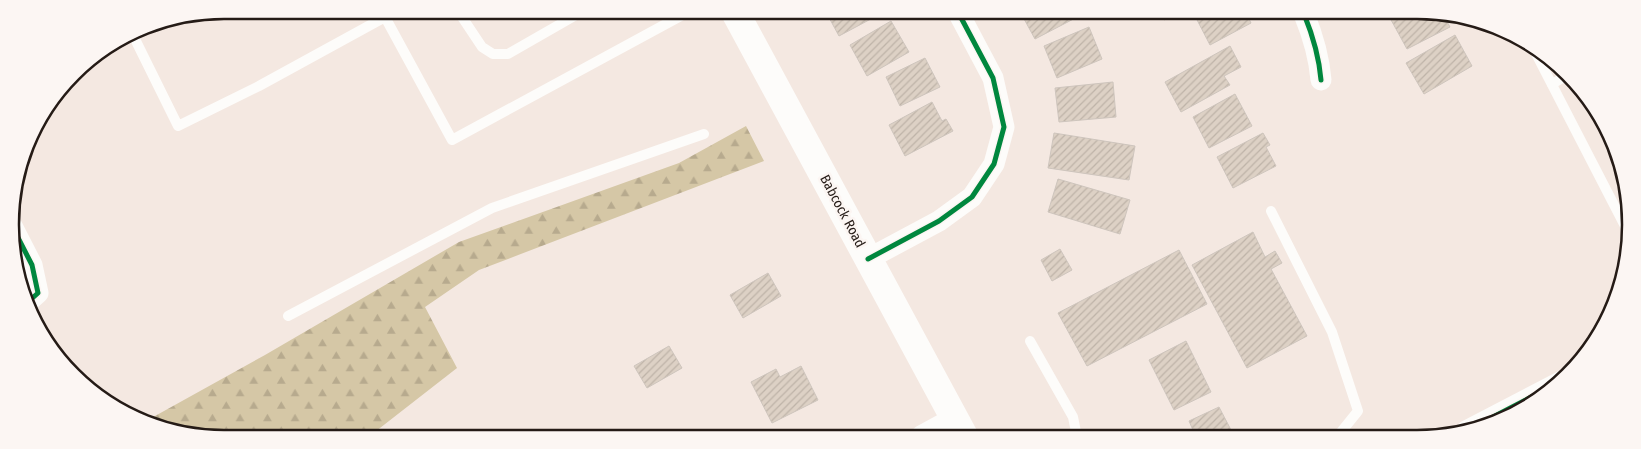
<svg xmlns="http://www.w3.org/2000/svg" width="1641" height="449" font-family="'Fira Sans Condensed',sans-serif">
<defs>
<pattern id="forest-firs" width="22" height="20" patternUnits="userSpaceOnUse" patternTransform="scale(1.25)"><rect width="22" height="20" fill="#d5c7a6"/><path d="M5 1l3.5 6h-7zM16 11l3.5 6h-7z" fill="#b7aa8e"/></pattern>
<pattern id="building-hatch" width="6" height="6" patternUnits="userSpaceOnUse" patternTransform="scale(1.25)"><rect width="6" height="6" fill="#ddd1c5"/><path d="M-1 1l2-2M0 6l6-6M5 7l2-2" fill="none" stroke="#beb3a8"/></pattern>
</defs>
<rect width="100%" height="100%" fill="#f4e8e1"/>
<!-- forest -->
<path fill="url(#forest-firs)" d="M746,126L764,161L479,270L425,307L457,368L371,435H183L146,421L265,355L459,242L679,163Z"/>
<!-- building -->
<g fill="url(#building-hatch)" stroke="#cec5bd">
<path d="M826,12H881L882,13L839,36Z"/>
<path d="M1032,13H1085L1035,39L1023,17Z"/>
<path d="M1160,13H1176L1164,20Z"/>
<path d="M1246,13L1251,23L1210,45L1194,14Z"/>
<path d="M1398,14H1443L1450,27L1407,49L1390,18Z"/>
<path d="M891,21L909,52L867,76L850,45Z"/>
<path d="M1089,27L1102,59L1057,78L1044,46Z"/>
<path d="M1455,35L1472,66L1424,94L1406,63Z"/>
<path d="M1230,46L1241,67L1224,76L1230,85L1181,112L1165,82Z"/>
<path d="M925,58L940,87L900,106L886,77Z"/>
<path d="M1113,82L1116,117L1059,122L1055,88Z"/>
<path d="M1235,94L1252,126L1209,148L1193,117Z"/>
<path d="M932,102L942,121L946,119L953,131L905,156L889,125Z"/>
<path d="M1054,133L1135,146L1129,180L1048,168Z"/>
<path d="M1263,133L1270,145L1266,147L1276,166L1233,188L1217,157Z"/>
<path d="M1058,179L1130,200L1120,234L1048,212Z"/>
<path d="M1253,232L1265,257L1275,251L1282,263L1271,269L1307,336L1247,368L1192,265Z"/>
<path d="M1060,249L1072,270L1052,281L1041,260Z"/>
<path d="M1179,250L1207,304L1087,366L1058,313Z"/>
<path d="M768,273L781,296L743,318L730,295Z"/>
<path d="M1186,341L1211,392L1174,410L1149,360Z"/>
<path d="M669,346L682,368L647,388L634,366Z"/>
<path d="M801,366L818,400L772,423L751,382L776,369L780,377Z"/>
<path d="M1219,407L1231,430L1218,437H1196L1189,421Z"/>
</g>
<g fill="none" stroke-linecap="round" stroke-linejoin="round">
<!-- lane -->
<g stroke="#fdfcfa" stroke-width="10">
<path d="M458,11L482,47L493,54H508L583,11"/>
<path d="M132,33L178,126L259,86L385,17L452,140L688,12"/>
<path d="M1531,44L1627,230"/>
<path d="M1552,84L1566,76"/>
<path d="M1271,211L1332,332L1358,411L1337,437"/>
<path d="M288,316L492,208L704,134"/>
<path d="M1030,341L1073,417L1077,437"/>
</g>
<!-- street -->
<g stroke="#fdfcfa" stroke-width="21">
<path d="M1304,14C1313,36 1319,56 1321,80"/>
<path d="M12,226L32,265L38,293L28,302"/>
<path d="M868,259L939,221L972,197L994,164L1004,127L993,78L958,12"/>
<path d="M1466,431L1562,381"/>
<path d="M921,436L954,418"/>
</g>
<!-- secondary -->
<path stroke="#fdfcfa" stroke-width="28" d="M735,12L964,436"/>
<!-- cycleway casing -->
<g stroke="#fcf6f3" stroke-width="8">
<g id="cycleway">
<path d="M1304,14C1313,36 1319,56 1321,80"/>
<path d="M12,226L32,265L38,293L28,302"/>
<path d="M868,259L939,221L972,197L994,164L1004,127L993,78L958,12"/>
<path d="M1466,431L1562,381"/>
</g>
</g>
<!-- cycleway -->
<use href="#cycleway" stroke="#00873e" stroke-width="5"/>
</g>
<g text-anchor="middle" stroke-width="5" stroke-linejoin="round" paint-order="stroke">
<!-- street labels -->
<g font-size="14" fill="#251b16" stroke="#fcf6f3">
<text transform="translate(843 211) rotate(62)" y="5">Babcock Road</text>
</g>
</g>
<!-- crop -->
<path d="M0 0H1641V449H0ZM224 19H1417A205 205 0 0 1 1622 224V225A205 205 0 0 1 1417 430H224A205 205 0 0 1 19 225V224A205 205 0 0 1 224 19Z" fill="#fcf6f3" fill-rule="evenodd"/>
<path fill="none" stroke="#251b16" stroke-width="2.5" d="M224 19H1417A205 205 0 0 1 1622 224V225A205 205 0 0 1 1417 430H224A205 205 0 0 1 19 225V224A205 205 0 0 1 224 19Z"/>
</svg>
